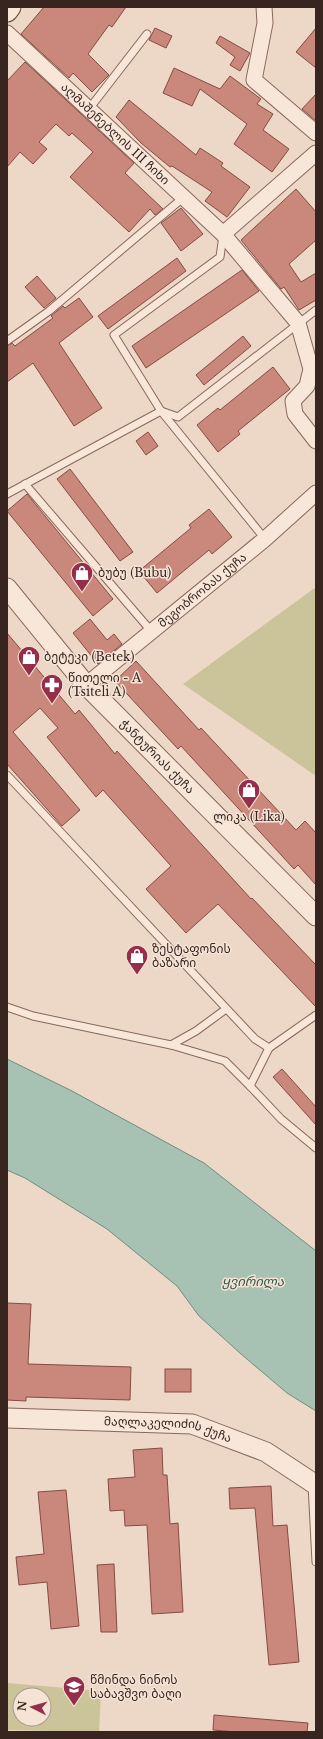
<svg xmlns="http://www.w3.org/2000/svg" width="323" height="1739" font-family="'Libre Baskerville','Noto Sans Georgian',serif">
<rect width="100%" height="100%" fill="#edd7c6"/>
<!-- green -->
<g fill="#cbc39a" fill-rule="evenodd">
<path d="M316,587V776L183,684Z"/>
<path d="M7,1683L101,1691L99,1732L7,1730ZM20,1695H44V1719H20Z"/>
</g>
<!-- water -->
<path fill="#a7c1b2" stroke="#6e8f7e" d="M7,1059L72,1091L204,1163L316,1251V1411L287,1393L241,1354L199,1316L177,1286L107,1229L25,1178L7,1170Z"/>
<!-- building -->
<g fill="#ca887d" stroke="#864b43">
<path d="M44,7H126L112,27L109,25L88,54L109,75L92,92L73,73L69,78L21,34Z"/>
<path d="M155,28L172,36L166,48L149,40Z"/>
<path d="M316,28V68L296,52Z"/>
<path d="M220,36L250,53L240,71L230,65L235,57L216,43Z"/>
<path d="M25,62L134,163L125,173L163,209L155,215L150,209L129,232L70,177L93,152L72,133L69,136L56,124L39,142L47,149L33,164L20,152L7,167V81Z"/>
<path d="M174,68L220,89L230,76L261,99L257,104L273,114L263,130L289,149L272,172L234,144L247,124L200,89L192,106L163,93Z"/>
<path d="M316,94V121L302,109Z"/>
<path d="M129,100L196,155L200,148L223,163L221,166L250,187L227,217L205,201L212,192L172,166L170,167L141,143L116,117Z"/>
<path d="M296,189L316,212V240L289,264L301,282L316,273V300L299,310L284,287L281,289L241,240Z"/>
<path d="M181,208L203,234L181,251L161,223Z"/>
<path d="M177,258L186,271L108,329L98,316Z"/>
<path d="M242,270L259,291L146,368L132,346Z"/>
<path d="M37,276L56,298L44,308L25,287Z"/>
<path d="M79,298L93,317L59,343L102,408L74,426L33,363L7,382V346L12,343L15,346L53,318L51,316L63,306L65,308Z"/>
<path d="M243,336L251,346L204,385L196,375Z"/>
<path d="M273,367L290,389L238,431L240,434L218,452L197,425L218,408L220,410Z"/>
<path d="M148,432L158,446L146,455L136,441Z"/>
<path d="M70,469L133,552L120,561L57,479Z"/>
<path d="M27,494L113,599L93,616L7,511Z"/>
<path d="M209,509L232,537L212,554L209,550L157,593L139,571L191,528L189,525Z"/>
<path d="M90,619L107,640L114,634L122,644L98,664L73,633Z"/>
<path d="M7,633L75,714L79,710L115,754L117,751L251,899L252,898L316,965V1007L218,904L186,933L146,889L171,866L103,790L96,797L47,737L58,728L40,708L13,732L80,810L62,826L7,764Z"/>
<path d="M136,661L199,730L201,728L296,830L305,821L316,833V885L298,865L294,869L181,746L178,749L115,681Z"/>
<path d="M282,1069L316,1107V1125L273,1077Z"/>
<path d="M7,1303L31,1304L28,1364L131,1367L130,1400L26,1397V1401L7,1400Z"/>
<rect x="165" y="1369" width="26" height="23"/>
<path d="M162,1448L163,1475H167L170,1524L178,1523L183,1612L152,1614L147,1525L125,1526L124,1510L110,1511L108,1479L135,1477L133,1450Z"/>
<path d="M271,1486L273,1526L287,1525L299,1662L269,1665L255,1508L230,1509L229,1488Z"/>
<path d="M66,1490L79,1626L51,1629L47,1582L19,1585L16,1557L44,1554L38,1492Z"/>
<path d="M114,1564L117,1632H101L97,1565Z"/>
<path d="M214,1715L308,1723L307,1732H236L213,1730Z"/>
</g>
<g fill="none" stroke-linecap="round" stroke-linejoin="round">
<!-- service casing -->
<g stroke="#88685c" stroke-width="9">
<g id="service">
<path d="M89,109L147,34"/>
<path d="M223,235L220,257L114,335L161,411L265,539"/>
<path d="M7,341L49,311L184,197"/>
<path d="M25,484L152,632"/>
<path d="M7,494L161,411L178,417L316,310"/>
<path d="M7,775L255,1039L269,1048L316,1015"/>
<path d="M7,1007L33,1016L171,1045L196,1031L226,1009"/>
<path d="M171,1045L225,1061L250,1086"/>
<path d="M269,1048L250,1086L281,1119L316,1148"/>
<path d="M312,1484L316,1562"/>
</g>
</g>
<!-- minor casing -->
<g stroke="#88685c" stroke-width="17">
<g id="minor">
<path d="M264,7L265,23L254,80L316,133"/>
<path id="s1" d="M7,33L223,234L298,323L311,369L307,386L293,401L295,414L316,441"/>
<path d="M223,234L316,153"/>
<path id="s2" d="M86,685L265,539L316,493"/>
</g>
</g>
<!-- tertiary casing -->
<g stroke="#88685c" stroke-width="21">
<g id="tertiary">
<path id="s3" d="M7,588L86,685L316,916"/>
<path id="s4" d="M7,1418L192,1424L266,1452L316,1485"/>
</g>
</g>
<!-- secondary casing -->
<g stroke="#6a493f" stroke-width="23">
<path id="secondary" d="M7,11L10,7"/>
</g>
<!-- service -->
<use href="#service" stroke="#f8e6d9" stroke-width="7"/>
<!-- minor -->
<use href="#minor" stroke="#f8e6d9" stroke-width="15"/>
<!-- tertiary -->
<use href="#tertiary" stroke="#f8e6d9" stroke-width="19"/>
<!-- secondary -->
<use href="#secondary" stroke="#f8e6d9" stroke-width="21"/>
</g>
<!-- icons -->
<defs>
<g id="shop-pin" transform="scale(1.15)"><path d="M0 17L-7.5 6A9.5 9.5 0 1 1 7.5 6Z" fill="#952e4a" stroke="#f5e3d5"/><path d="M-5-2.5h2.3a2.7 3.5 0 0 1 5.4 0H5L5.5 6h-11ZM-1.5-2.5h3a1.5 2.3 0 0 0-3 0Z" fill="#fff"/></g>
<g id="pharmacy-pin" transform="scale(1.15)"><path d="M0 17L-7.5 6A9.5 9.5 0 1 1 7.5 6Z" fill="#952e4a" stroke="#f5e3d5"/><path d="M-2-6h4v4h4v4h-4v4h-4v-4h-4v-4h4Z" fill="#fff"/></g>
<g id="school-pin" transform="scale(1.15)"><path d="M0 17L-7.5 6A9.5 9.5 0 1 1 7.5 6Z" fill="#952e4a" stroke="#f5e3d5"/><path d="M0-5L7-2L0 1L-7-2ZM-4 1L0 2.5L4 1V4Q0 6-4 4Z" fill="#fff"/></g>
</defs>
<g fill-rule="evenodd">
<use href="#shop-pin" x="82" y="573"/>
<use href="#shop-pin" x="29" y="657"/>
<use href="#pharmacy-pin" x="52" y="685"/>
<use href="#shop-pin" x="249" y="790"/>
<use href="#shop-pin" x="137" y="956"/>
<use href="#school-pin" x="74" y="1687"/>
</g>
<g text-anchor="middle" stroke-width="3" stroke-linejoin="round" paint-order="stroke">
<!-- street labels -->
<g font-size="12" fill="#382520" stroke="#f5e3d5">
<text dy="4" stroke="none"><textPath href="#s1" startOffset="148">აღმაშენებლის III ჩიხი</textPath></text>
<text dy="4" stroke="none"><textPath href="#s2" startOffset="150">მეგობრობას ქუჩა</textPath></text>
<text dy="4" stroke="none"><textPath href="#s3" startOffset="226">ჭანტურიას ქუჩა</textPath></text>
<text dy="4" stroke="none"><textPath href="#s4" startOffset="162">მაღლაკელიძის ქუჩა</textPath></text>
</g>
<!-- poi labels -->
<g font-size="12" fill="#382520" stroke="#f5e3d5" text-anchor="start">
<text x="98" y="577">ბუბუ (Bubu)</text>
<text x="44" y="661">ბეტეკი (Betek)</text>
<text x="68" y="682">წითელი - A<tspan x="68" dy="14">(Tsiteli A)</tspan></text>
<text x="249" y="821" text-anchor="middle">ლიკა (Lika)</text>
<text x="152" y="953">ზესტაფონის<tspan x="152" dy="14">ბაზარი</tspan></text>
<text x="90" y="1684">წმინდა ნინოს<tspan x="90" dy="14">საბავშვო ბაღი</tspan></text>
</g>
<!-- water labels -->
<g font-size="13" font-style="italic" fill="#2f584a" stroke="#f5e3d5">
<text x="253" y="1286">ყვირილა</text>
</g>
</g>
<!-- border -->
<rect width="323" height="1739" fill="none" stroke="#382520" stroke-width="16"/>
<!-- north arrow -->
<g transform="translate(32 1707) rotate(276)"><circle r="19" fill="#f5e3d5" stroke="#a9978d"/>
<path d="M0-3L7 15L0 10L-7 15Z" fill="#952e4a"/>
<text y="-6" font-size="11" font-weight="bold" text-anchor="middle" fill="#382520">N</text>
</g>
</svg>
